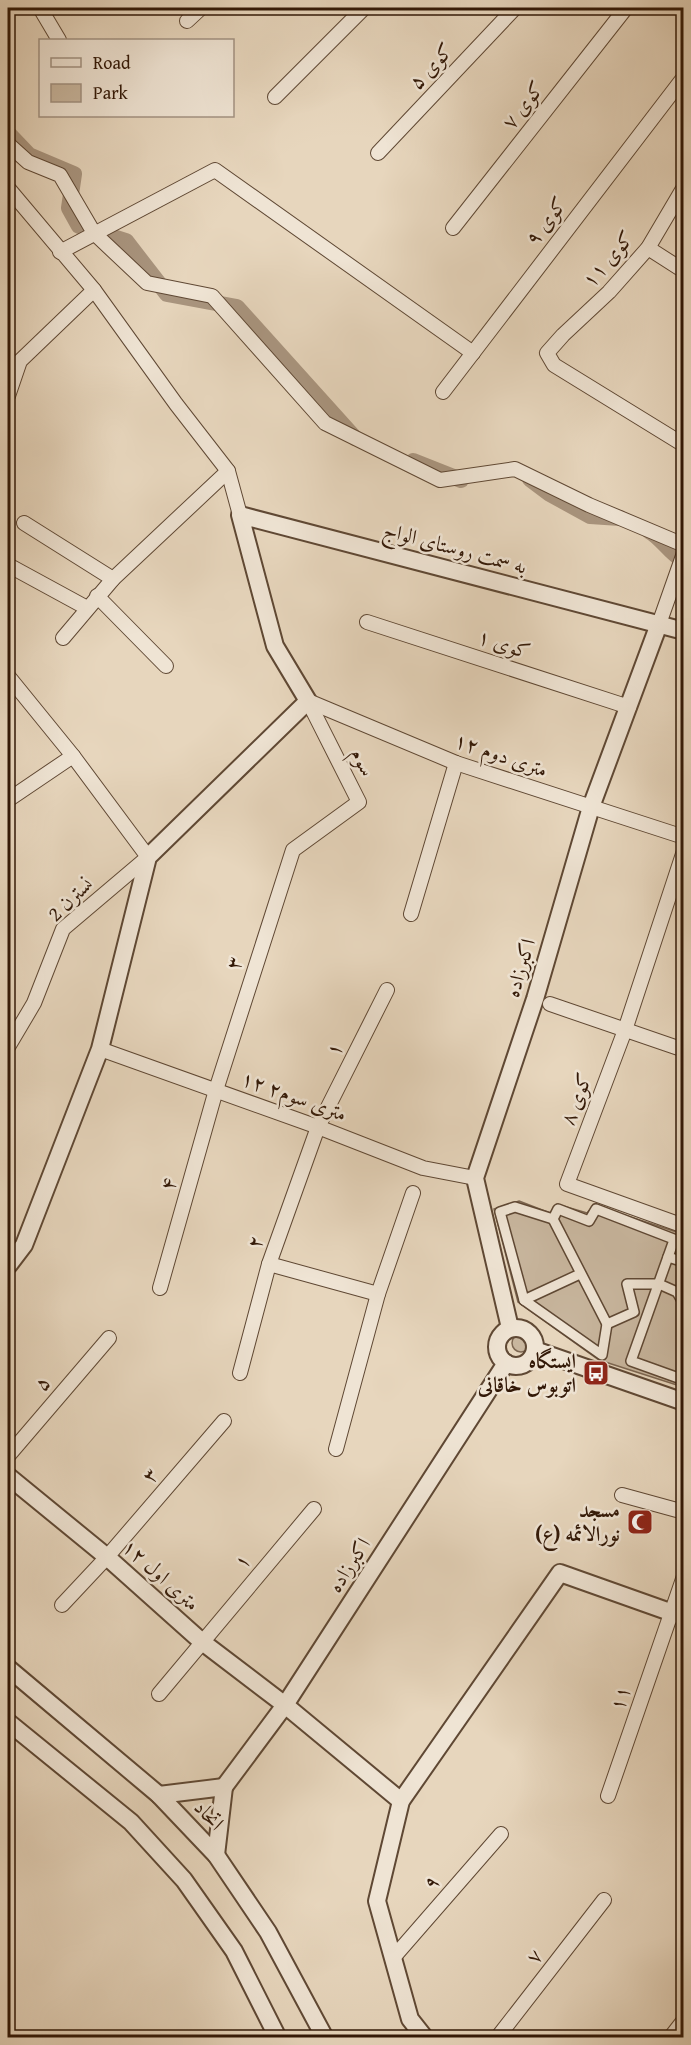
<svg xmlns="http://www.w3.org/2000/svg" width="691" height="2045" font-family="'Gentium Book Plus',Amiri,serif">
<rect width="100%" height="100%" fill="#e7d6bd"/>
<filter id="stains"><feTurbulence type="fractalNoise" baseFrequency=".00333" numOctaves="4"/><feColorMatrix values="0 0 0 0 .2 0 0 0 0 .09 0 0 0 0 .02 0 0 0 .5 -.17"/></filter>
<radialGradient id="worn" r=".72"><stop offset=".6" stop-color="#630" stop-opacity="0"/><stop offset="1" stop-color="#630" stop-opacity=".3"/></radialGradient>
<!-- green -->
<g fill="#c8b69e" stroke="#7d6752" stroke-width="1.5">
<path d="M519,1201L550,1213L557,1204L587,1213L594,1205L683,1234V1387L599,1360L518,1302L494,1209Z"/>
<circle cx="521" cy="1343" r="9"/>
</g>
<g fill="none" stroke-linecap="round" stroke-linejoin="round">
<!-- canal -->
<g stroke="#a9957f" stroke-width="16">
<path d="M8,133L29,155L74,174L69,208L79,226L126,241L167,294L237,307L355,438"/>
<path d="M413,461L461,480"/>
<path d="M530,479L550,494L590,516L620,518"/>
<path d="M649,531C663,539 669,553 684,561"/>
</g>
<!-- pedestrian casing -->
<g stroke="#5f4834" stroke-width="12">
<g id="pedestrian">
<path d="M553,1219L515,1207L500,1212L524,1300L580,1274"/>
<path d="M674,1240L631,1361L684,1380"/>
<path d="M684,1243L596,1209L589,1221L558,1209L553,1219L607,1324L634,1312L627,1284H659L677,1292L684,1304"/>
<path d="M668,1257L684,1262"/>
<path d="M524,1300L602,1355L607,1324"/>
</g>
</g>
<!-- minor casing -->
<g stroke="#5f4834" stroke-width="16">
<g id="minor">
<path d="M40,8L59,40"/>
<path d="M187,21L201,8"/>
<path d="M275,97L364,8"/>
<path d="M8,144L28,162L60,175L94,233L147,283L212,296L325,423L440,480L515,469L589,505L684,545"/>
<path d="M378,153L515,8"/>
<path d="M684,187L648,248L609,292L563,335L547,353L554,365L684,445"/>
<path d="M8,188L94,290L176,404L228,471L240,515"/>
<path d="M453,228L626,8"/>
<path d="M648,248L684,271"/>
<path d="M60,252L215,170L473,353"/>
<path d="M443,392L684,77"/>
<path d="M8,396L20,361L94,290"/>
<path d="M24,523L113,579"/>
<path d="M8,565L87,608"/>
<path d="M97,596L166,666"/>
<path d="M367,622L629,707"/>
<path d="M659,624L684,553"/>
<path d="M63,638L113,579L228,471"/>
<path d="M8,676L73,756L148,857L63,929L34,1003L8,1047"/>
<path d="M308,701L456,763L684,837"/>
<path d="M8,800L73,756"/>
<path d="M684,851L625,1030L567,1184L684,1226"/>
<path d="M411,914L456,763"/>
<path d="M550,1004L684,1050"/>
<path d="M100,1049L318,1127L423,1168L475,1178"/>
<path d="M269,1264L378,1294"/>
<path d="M160,1288L216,1090L293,850L359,802L308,701"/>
<path d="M240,1373L269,1264L318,1127L387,990"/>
<path d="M336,1449L378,1294L413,1193"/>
<path d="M8,1456L109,1338"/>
<path d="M622,1495L684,1512"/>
<path d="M62,1605L107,1557L224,1421"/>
<path d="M159,1694L314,1509"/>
<path d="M608,1796L684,1576"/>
<path d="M393,1958L501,1834"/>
<path d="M497,2038L604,1900"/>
<path d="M670,2038L684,2020"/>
</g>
</g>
<!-- tertiary casing -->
<g stroke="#5f4834" stroke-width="20">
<g id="tertiary">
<path d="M8,1266L24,1245L100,1049L148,857L308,701L275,646L240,515L684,631"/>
<path d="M510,1328L475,1178L535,999L591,807L659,624"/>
<circle cx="516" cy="1347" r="19"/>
<path d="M535,1350L684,1402"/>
<path d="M8,1476L107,1557L201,1641L285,1705L401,1801"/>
<path d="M8,1668L159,1795L216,1855L268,1932L325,2038"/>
<path d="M8,1722L131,1822L184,1880L234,1951L278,2038"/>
<path d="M224,1787L285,1705L506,1363"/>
<path d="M159,1795L224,1787"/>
<path d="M216,1855L224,1787"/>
<path d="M425,2038L410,2019L377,1901L401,1801L560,1573L684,1617"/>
</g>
</g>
<!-- pedestrian -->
<use href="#pedestrian" stroke="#efe4d4" stroke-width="9"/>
<!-- minor -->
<use href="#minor" stroke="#efe4d4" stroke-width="14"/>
<!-- tertiary -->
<use href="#tertiary" stroke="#efe4d4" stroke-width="16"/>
</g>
<!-- icons -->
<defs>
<g id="bus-square" transform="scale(1.35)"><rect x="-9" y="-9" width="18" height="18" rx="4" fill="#8f2418" stroke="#efe4d4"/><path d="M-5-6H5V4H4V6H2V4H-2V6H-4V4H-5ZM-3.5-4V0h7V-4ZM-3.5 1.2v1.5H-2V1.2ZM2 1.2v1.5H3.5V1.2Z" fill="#fff"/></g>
<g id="mosque-square" transform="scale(1.35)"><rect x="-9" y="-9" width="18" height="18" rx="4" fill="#8f2418" stroke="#efe4d4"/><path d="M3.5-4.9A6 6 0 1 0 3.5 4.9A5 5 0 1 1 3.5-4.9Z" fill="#fff"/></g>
</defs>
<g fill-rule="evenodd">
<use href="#bus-square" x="596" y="1373"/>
<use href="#mosque-square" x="640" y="1522"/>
</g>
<g text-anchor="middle" stroke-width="5" stroke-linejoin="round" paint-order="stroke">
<!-- street labels -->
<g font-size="21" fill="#321807" stroke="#efe4d4">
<text transform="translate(431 66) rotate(-47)" y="7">کوی ۵</text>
<text transform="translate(523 105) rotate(-52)" y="7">کوی ۷</text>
<text transform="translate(546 221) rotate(-53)" y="7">کوی ۹</text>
<text transform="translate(608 259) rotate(-49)" y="7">کوی ۱۱</text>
<text transform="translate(455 548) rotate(15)" y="7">به سمت روستای الواج</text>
<text transform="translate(504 644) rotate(18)" y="7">کوی ۱</text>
<text transform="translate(501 755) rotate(19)" y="7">۱۲ متری دوم</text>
<text transform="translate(363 762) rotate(63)" y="7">سوم</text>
<text transform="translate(70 899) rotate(-44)" y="7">نسترن 2</text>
<text transform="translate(234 963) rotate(-72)" y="7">۳</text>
<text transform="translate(520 968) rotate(-73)" y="7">اکبرزاده</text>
<text transform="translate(334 1049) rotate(-63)" y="7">۱</text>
<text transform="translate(294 1096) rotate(20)" y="7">۱۲ متری سوم۲</text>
<text transform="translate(576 1099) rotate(-69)" y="7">کوی ۸</text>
<text transform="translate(168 1184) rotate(-74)" y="7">۴</text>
<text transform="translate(255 1242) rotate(-71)" y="7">۲</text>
<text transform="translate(42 1383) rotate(-49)" y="7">۵</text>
<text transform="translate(150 1475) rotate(-49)" y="7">۳</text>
<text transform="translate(242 1561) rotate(-49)" y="7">۱</text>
<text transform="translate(349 1565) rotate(-57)" y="7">اکبرزاده</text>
<text transform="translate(161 1575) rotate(42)" y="7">۱۲ متری اول</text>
<text transform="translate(620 1698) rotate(-71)" y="7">۱۱</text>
<text transform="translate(209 1815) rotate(47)" y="7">اتحاد</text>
<text transform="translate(431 1882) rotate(-49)" y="7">۹</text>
<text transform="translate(534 1956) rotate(-52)" y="7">۷</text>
</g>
<!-- poi labels -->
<g font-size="21" font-weight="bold" fill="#321807" stroke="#efe4d4" text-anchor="end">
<text x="576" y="1368">ایستگاه<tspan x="576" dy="24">اتوبوس خاقانی</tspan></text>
<text x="620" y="1517">مسجد<tspan x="620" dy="24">نورالائمه (ع)</tspan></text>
</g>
</g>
<!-- margin -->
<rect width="691" height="2045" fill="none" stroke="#e7d6bd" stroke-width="30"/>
<rect x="9" y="9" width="673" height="2027" fill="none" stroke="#321807" stroke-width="3"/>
<rect x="15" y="15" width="661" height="2015" fill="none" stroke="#321807" stroke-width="1.5"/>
<!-- legend -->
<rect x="39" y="39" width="195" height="78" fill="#efe4d4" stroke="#a39282" stroke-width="1.5"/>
<rect x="51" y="58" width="30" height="9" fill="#efe4d4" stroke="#a39282" stroke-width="1.5"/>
<text x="93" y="69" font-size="18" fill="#321807">Road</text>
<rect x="51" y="84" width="30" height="18" fill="#c8b69e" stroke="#a39282" stroke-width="1.5"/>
<text x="93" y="99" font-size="18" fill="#321807">Park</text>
<rect width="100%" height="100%" filter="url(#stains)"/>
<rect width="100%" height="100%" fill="url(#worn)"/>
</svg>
